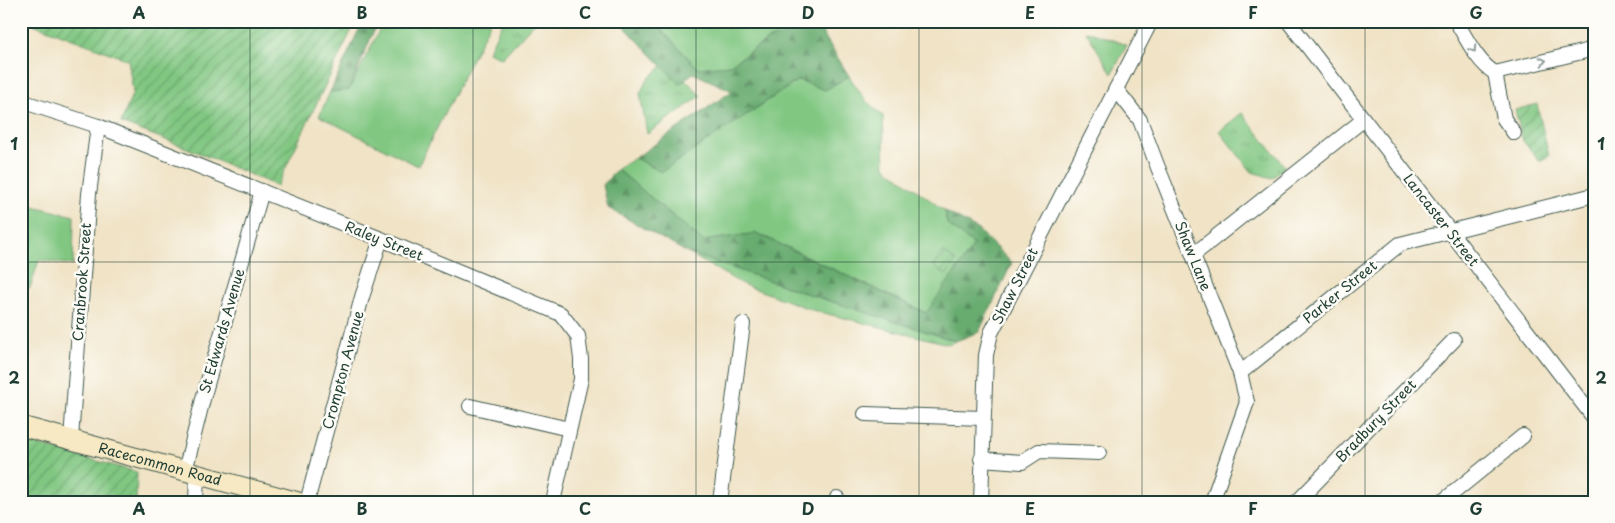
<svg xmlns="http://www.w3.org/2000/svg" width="1615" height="523" font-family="'Playpen Sans',sans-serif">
<defs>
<pattern id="forest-firs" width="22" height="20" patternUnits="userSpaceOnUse" patternTransform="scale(1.25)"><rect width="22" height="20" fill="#68ac70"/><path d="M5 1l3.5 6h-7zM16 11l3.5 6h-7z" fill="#558d5d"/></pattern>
<pattern id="park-tufts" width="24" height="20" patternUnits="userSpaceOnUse" patternTransform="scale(1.25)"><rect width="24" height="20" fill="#81c782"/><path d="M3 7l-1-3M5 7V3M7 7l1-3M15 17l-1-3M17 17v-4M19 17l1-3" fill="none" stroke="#69a36b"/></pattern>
<pattern id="garden-furrows" width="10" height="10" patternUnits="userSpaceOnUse" patternTransform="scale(1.25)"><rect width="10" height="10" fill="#81c782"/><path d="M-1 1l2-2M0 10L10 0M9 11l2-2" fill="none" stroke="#69a36b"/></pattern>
</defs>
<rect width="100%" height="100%" fill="#fdfcf7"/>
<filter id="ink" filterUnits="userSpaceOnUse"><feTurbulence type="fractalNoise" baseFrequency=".02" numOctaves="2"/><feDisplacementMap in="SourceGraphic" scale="10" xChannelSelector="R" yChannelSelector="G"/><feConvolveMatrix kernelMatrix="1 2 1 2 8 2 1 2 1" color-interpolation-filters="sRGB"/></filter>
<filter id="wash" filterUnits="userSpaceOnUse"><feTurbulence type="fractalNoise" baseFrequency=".0096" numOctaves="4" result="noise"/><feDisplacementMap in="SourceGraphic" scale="20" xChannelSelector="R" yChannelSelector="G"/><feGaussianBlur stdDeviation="1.12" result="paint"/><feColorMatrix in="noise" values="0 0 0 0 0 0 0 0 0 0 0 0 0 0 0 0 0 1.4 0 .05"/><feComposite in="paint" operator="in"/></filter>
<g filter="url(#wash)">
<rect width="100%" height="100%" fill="#f0e3c6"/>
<!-- grass -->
<g fill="#81c782" stroke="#50825b">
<path d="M384,21H491L418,166L319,116L330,92L349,90Z"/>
<path d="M653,21H831L819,27L769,39L730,65L698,68Z"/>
<path d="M1087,31L1127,45L1112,74L1086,31Z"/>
<path d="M849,76L866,101L883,116L885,167L945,211L947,224L974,245L927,313L757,233L703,241L617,169L635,158L661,172L799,80L825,90Z"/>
<path d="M21,203L74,216L73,265L39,260L30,288H21Z"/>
<path d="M686,252L814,296L956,341L948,344L812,310L742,284Z"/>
</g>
<!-- forest -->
<g fill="url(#forest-firs)" stroke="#447452">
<path d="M363,21H378L349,90L330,92Z"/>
<path d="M619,21H653L698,68L730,65L769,39L819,27L849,76L825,90L798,80L661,172L635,158L732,91L693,73L679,84Z"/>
<path d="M617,169L703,241L756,233L926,313L974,245L947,224L945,211L977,229L1012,263L979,332L956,341L814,296L686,252L608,208L603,185Z"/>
</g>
<!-- park -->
<g fill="url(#park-tufts)" stroke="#50825b">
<path d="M503,21H536L502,58L488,52Z"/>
<path d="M662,66L679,84L686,80L701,96L647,134L640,93L647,80Z"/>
<path d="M1242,113L1285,167L1272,178L1252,172L1219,131Z"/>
</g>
<!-- garden -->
<g fill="url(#garden-furrows)" stroke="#50825b">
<path d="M25,21H356L277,186L187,148L121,123L133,92L128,60Z"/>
<path d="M1537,104L1549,156L1539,161L1523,141L1515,110Z"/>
<path d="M943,252L956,261L946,275L933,266Z"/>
<path d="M21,440L137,472L136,502H21Z"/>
</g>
</g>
<g filter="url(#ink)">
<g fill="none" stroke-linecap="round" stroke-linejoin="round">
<!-- street casing -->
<g stroke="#3e564a" stroke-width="16">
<g id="street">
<path d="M1151,21L1116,89L1140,120L1157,165L1240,373L1247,402L1212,502"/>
<path d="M1288,21L1594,418"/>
<path d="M1456,21C1467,39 1477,62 1495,73"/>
<path d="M1495,73L1594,49"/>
<path d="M1495,73L1504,119L1514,133"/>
<path d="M21,101L98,126L381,239L561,314L578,336L581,359V379L553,502"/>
<path d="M1193,255L1363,120"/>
<path d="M1240,373L1400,244L1594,195"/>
<path d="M470,406L569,429"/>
<path d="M865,414L983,418"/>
<path d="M71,439L89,194L98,126"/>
<path d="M981,459L1022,462L1039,451L1099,453"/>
<path d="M185,471L204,395L262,191"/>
<path d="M837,498V502"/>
<path d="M196,502L197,474"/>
<path d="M307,502L362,297L381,239"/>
<path d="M720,502L743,324"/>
<path d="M981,502L986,355L991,333L1116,89"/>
<path d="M1297,502L1454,340"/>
<path d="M1442,502L1523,436"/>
</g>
</g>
<!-- secondary casing -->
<g stroke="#3e564a" stroke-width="21">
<g id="secondary">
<path id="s1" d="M21,426L298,502"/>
</g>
</g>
<!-- street -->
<use href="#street" stroke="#fff" stroke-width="14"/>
<!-- secondary -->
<use href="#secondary" stroke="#f6e9c3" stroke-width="19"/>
</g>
<!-- one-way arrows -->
<defs><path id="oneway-chevron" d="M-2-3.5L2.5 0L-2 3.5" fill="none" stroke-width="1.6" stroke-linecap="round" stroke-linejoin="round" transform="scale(1.25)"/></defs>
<g stroke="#8f9e9a">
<use href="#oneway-chevron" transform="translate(1473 49) rotate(57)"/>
<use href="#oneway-chevron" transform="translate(1543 61) rotate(-13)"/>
</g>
</g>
<!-- grid -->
<path fill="none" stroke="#1f3d34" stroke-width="1" stroke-opacity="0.55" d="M250,21V502M473,21V502M696,21V502M919,21V502M1142,21V502M1365,21V502M21,262H1594"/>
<g text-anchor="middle" stroke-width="5" stroke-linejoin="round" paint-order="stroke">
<!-- street labels -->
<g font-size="14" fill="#1f3d34" stroke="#fdfcf7">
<text transform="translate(1441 220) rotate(52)" y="5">Lancaster Street</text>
<text transform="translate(384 241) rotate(22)" y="5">Raley Street</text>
<text transform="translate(1193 256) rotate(68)" y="5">Shaw Lane</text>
<text transform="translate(82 282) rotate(-86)" y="5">Cranbrook Street</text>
<text transform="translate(1015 286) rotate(-63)" y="5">Shaw Street</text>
<text transform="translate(1340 292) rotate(-39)" y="5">Parker Street</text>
<text transform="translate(222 331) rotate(-74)" y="5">St Edwards Avenue</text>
<text transform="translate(343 370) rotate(-75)" y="5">Crompton Avenue</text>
<text transform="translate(1376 421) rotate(-46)" y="5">Bradbury Street</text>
<text dy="5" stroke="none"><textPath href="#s1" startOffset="144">Racecommon Road</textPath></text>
</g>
</g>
<!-- margin -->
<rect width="1615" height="523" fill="none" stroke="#fdfcf7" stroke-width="55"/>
<rect x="28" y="28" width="1560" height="468" fill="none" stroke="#1f3d34" stroke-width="2"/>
<g font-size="16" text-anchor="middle" font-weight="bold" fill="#1f3d34">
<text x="139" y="19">A</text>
<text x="362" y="19">B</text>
<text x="585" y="19">C</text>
<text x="808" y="19">D</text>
<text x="1030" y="19">E</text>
<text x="1253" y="19">F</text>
<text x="1476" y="19">G</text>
<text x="14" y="150">1</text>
<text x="1601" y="150">1</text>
<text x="14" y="384">2</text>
<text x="1601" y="384">2</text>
<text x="139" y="515">A</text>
<text x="362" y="515">B</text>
<text x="585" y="515">C</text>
<text x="808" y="515">D</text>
<text x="1030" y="515">E</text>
<text x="1253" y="515">F</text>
<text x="1476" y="515">G</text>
</g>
</svg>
